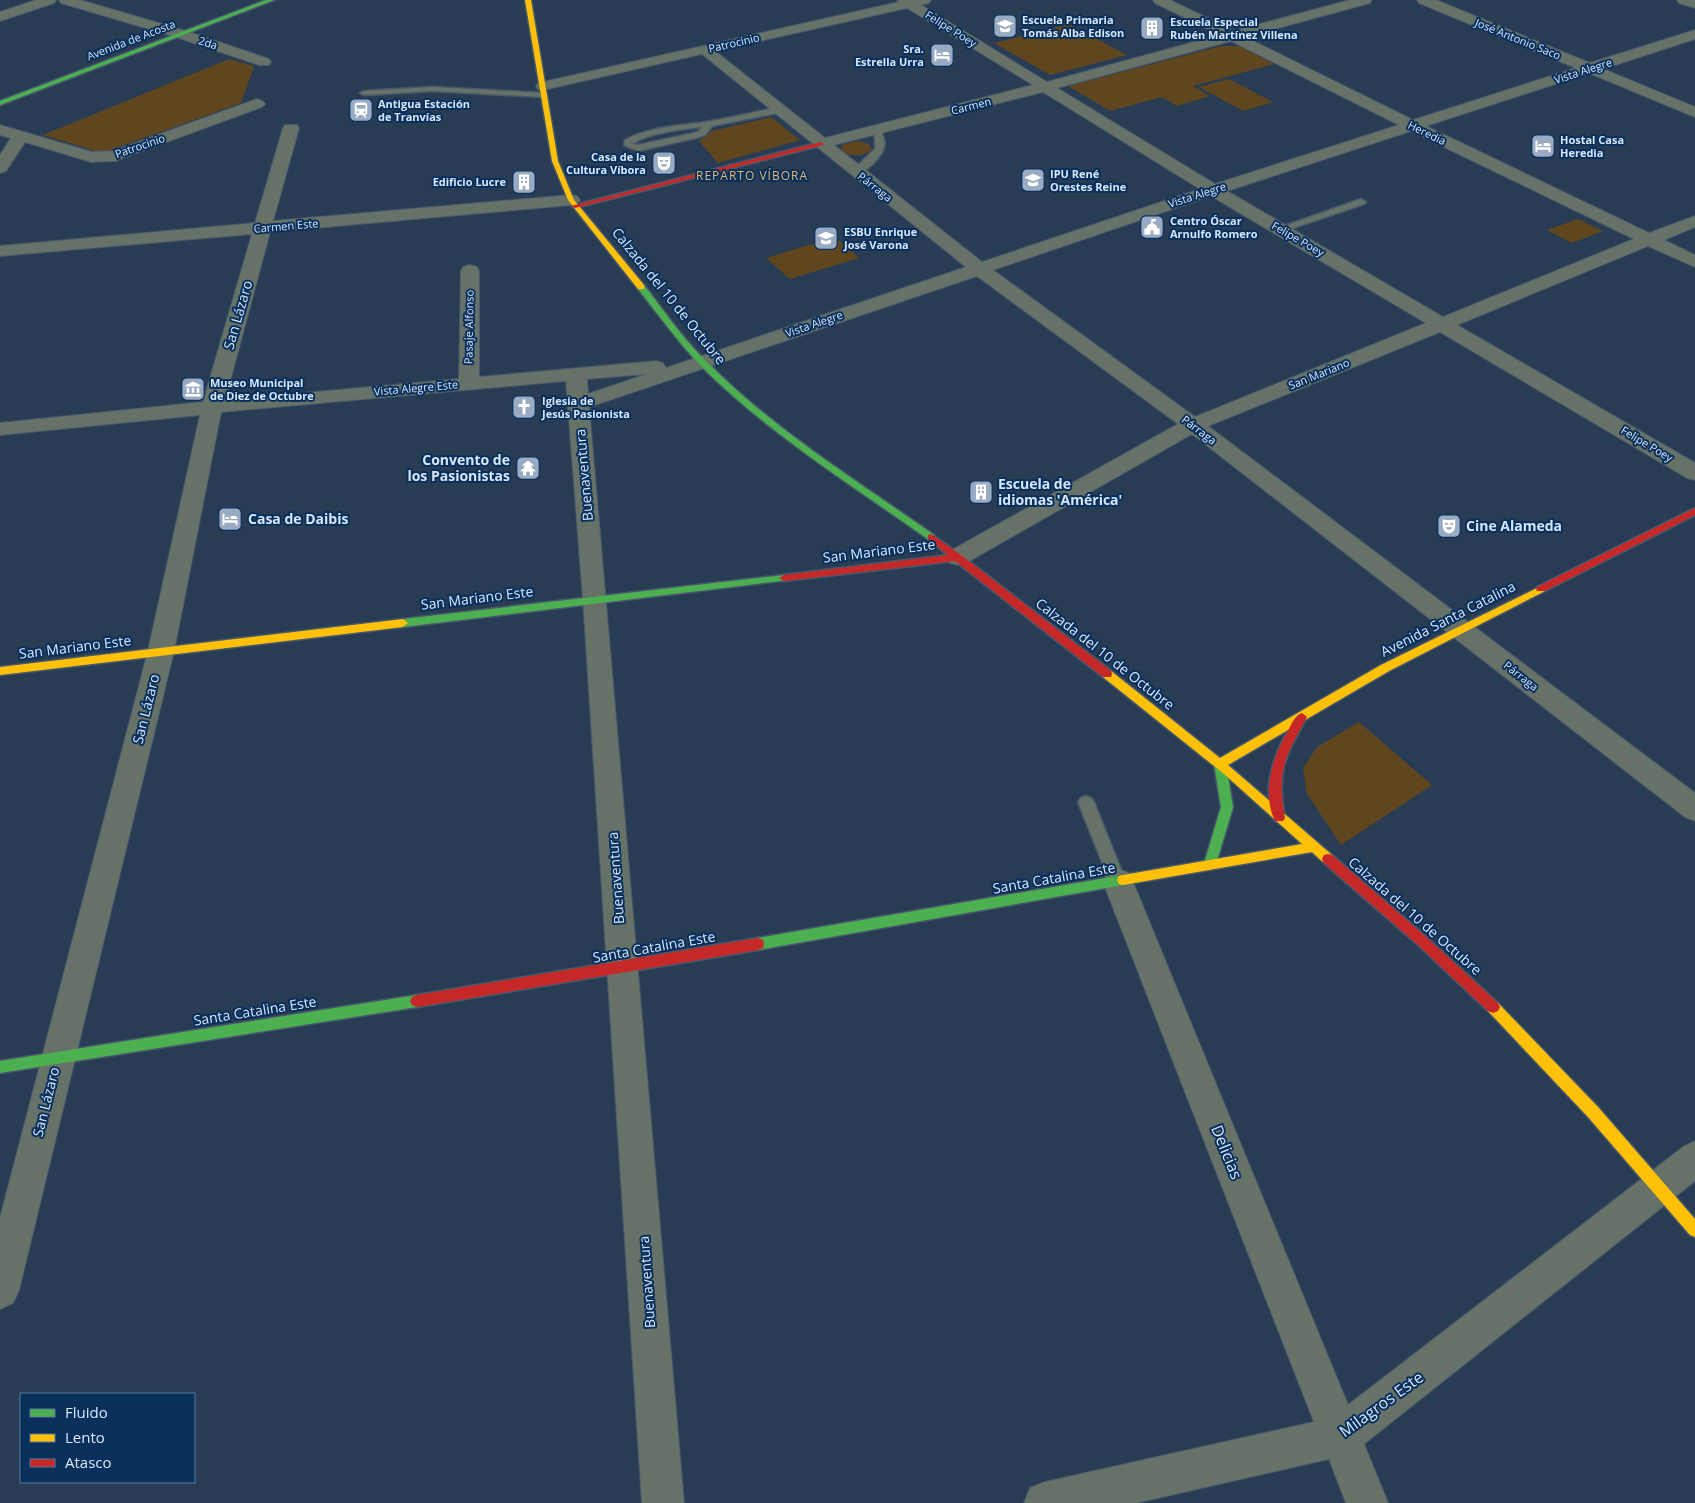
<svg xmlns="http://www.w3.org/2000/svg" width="1695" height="1503" font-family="'Open Sans',sans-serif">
<rect width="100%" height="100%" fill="#283c54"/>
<!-- green -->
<g fill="#5f461e">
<path d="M1069,24L1127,55L1050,75L994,43Z"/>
<path d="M1221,46H1239L1274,64L1193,86L1210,96L1177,106L1162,97L1110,111L1068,86Z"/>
<path d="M229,59L254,66L241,103L102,153L43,135Z"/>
<path d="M1229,79L1273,102L1243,111L1199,87Z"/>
<path d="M771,117L800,140L718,163L699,141L712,131Z"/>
<path d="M857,141L869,144L872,150C863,157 850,157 841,151L842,145Z"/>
<path d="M1578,219L1603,231L1572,243L1547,230Z"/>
<path d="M835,237L859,258L790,279L766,258Z"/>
<path d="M1359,722L1432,785L1341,845L1307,794L1303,768L1317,747Z"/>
</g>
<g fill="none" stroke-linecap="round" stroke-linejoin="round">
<!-- lane casing -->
<g stroke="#47586c" stroke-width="3">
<g id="lane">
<path d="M433,87L543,93L547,95L543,97L433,91L364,95L360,93L364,91Z"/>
<path d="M779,107L783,110L782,112L712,126L705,135L696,138L638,151L624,145L625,140C651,126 683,126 711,121C734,117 756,112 779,107ZM702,127L699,131L694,133L638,145L632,144C648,133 682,129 702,127Z"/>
<path d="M876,127L879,128C882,134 886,140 884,147C882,157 863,176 853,174V170L875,149V138L872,130Z"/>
<path d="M1361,199L1366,202L1364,204L1284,231H1278L1276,229Z"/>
<path d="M1086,796L1091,798L1094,802L1126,882L1124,887L1118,889L1112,887L1078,802L1081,798Z"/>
</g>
</g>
<!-- street casing -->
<g stroke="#47586c" stroke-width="2">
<g id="street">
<path d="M36,0H56L54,3L0,21V12Z"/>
<path d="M59,0H80L186,31L269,59L271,62L269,65H259L176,37L61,3Z"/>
<path d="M897,0H931L929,3L921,5L1047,82L1220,35L1155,3L1153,0H1170L1234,31L1350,0H1372L1370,3L1245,37L1413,120L1576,68L1419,3L1417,0H1436L1590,63L1695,30V39L1603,69L1695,107V117L1589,73L1426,126L1649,233L1695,216V227L1664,240L1695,255V267L1648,246L1457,325L1695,463V480L1687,478L1440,332L1208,426L1695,793V821L1685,817L1192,434L966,563L958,565L950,563L946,557L950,551L1178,424L977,276L589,407L684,1503H642L583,599L566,381L221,412L174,651L19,1290L13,1303L0,1309V1218L148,651L200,415L0,435V423L203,402L252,234L0,256V246L255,223L283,128L285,125H297L299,128L273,221L571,195L577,196L580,200L577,204L571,205L270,232L225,400L459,379L461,271L463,267L470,265L477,267L479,271V377L656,361L663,363L666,368L966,267L702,54L543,90L538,89L536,86L538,83L543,82L899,2ZM907,8L1033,85L825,138L715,51ZM1231,41L1399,125L1215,184L1057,88ZM1043,92L1200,189L982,262L834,145ZM1411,131L1634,239L1443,317L1227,191ZM1211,196L1426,323L1195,417L993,270ZM647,374L588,394L587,379Z"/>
<path d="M1677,0H1695V8L1679,3Z"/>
<path d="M257,99L262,101L265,104L262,107L115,161L91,162L25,142L6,171L0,173V155L11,138L0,135V125L92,152L113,151Z"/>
<path d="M1118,869L1129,873L1133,882L1348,1405L1683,1147L1695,1141V1181L1364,1444L1388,1503H1346L1329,1459L1136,1503H1024L1030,1488L1045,1482L1314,1422L1103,882L1107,873Z"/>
</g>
</g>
<!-- fast casing -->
<g stroke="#47586c" stroke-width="3">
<g id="fast">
<path d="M266,0H274L0,105V101Z"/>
<path d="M638,285H644C664,311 683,339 707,362C774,430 856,480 934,535V539H928C850,484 768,433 701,366C678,342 659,315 638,289Z"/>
<path d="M784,575L789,578L788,580L403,627L398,623L403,619Z"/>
<path d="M1220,760L1224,761L1226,764L1233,807L1216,864L1214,868L1210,869L1206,868L1204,864L1221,807L1214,764L1216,761Z"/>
<path d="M1123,875L1127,876L1129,880L1127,884L1123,885L758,950L753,948L752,944L753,940L758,938Z"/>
<path d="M417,995L422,997L424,1001L422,1005L417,1007L0,1073V1061Z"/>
</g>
</g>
<!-- slow casing -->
<g stroke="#47586c" stroke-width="3">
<g id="slow">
<path d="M525,0H531L558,161L574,200L644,285V289H638L568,200L552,161Z"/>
<path d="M1541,586L1546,589L1545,591L1389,671L1228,765L1332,855L1334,859L1332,863C1324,866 1318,857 1312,852L1123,885L1119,884L1117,880L1119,876L1123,875L1302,844L1224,774L1103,677L1102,674L1103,671H1111L1220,758L1381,665Z"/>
<path d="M403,619L408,623L403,627L0,675V667Z"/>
<path d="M1493,1001L1498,1003L1598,1107L1695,1219V1237L1690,1235L1588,1117L1488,1011L1486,1007L1488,1003Z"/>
</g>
</g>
<!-- jam casing -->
<g stroke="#47586c" stroke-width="3">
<g id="jam">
<path d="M821,142L823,143V145L575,208L571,206Z"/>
<path d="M1695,508V515L1545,591H1537L1536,589L1537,587Z"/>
<path d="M931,534L961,555L1111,671L1112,674L1111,677H1103L955,561L784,581L779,578L784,575L948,555L928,539V535Z"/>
<path d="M1302,713L1307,717C1285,757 1276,771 1285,818L1283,821H1275C1261,792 1273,756 1288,731C1291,725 1295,715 1302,713Z"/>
<path d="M1328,854L1332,855L1425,936L1498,1003L1500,1007L1498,1011L1493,1013L1488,1011L1417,944L1324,863L1322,859L1324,855Z"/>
<path d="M758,938L763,940L764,944L763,948L758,950L417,1007L412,1005L410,1001L412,997L417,995Z"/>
</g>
</g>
<!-- lane -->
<use href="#lane" fill="#667268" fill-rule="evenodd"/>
<!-- street -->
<use href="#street" fill="#667268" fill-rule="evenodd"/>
<!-- fast -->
<use href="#fast" fill="#4caf50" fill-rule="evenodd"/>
<!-- slow -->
<use href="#slow" fill="#ffc107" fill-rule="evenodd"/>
<!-- jam -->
<use href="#jam" fill="#c62828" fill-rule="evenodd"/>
</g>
<!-- icons -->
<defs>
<g id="school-square" transform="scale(1.25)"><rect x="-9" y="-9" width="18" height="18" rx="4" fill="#99abc2" stroke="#092f5b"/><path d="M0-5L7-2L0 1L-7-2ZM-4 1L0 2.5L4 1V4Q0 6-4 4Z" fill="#fff"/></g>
<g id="building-square" transform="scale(1.25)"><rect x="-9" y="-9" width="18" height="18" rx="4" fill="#99abc2" stroke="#092f5b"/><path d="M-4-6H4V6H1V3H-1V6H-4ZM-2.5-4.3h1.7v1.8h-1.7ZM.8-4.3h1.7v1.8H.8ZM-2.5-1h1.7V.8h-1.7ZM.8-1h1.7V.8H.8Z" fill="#fff"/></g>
<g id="hotel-square" transform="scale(1.25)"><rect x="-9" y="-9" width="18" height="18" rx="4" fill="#99abc2" stroke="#092f5b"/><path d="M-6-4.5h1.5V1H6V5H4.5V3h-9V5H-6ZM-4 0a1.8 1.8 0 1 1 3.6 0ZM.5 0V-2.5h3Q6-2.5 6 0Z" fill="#fff"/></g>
<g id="station-square" transform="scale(1.25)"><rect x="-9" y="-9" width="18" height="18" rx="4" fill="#99abc2" stroke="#092f5b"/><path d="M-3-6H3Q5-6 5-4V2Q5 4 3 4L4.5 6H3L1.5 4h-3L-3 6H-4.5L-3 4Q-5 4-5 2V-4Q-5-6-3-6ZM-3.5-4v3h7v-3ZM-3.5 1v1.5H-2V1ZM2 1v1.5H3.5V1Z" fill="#fff"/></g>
<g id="theatre-square" transform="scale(1.25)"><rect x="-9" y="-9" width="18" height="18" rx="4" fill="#99abc2" stroke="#092f5b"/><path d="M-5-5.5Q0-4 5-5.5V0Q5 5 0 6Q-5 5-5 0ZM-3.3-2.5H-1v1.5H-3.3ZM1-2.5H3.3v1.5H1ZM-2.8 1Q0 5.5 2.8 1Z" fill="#fff"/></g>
<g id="civic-square" transform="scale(1.25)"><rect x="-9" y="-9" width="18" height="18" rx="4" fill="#99abc2" stroke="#092f5b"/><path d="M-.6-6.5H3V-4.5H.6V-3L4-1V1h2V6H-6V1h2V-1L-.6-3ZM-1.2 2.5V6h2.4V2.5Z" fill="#fff"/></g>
<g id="museum-square" transform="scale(1.25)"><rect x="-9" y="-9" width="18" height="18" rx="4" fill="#99abc2" stroke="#092f5b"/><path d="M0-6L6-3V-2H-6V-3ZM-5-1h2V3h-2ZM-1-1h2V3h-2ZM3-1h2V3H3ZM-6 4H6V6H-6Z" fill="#fff"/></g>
<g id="church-square" transform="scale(1.25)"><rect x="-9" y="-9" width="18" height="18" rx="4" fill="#99abc2" stroke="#092f5b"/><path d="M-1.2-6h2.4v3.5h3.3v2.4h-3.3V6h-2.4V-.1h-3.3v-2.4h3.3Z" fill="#fff"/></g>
<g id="temple-square" transform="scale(1.25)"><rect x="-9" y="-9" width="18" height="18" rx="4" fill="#99abc2" stroke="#092f5b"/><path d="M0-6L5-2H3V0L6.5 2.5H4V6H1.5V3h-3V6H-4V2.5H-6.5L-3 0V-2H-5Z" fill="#fff"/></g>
</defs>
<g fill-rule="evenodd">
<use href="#school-square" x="1005" y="26"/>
<use href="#building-square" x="1152" y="28"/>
<use href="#hotel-square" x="942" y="55"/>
<use href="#station-square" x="361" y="110"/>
<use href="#hotel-square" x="1543" y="146"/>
<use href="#theatre-square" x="664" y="163"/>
<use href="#school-square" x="1033" y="180"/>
<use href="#building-square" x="524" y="182"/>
<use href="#civic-square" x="1152" y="227"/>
<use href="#school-square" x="826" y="238"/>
<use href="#museum-square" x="193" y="389"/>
<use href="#church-square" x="524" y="407"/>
<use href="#temple-square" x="528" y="468"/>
<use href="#building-square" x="981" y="492"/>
<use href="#hotel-square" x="230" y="519"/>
<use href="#theatre-square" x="1449" y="526"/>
</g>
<g text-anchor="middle" stroke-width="4" stroke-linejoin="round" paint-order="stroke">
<!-- far-poi labels -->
<g font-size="11" font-weight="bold" fill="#d6e7fd" stroke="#092f5b" text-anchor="start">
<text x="1022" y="24">Escuela Primaria<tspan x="1022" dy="13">Tomás Alba Edison</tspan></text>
<text x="1170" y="26">Escuela Especial<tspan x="1170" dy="13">Rubén Martínez Villena</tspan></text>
<text x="924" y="53" text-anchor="end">Sra.<tspan x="924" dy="13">Estrella Urra</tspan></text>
<text x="378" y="108">Antigua Estación<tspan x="378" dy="13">de Tranvías</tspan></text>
<text x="1560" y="144">Hostal Casa<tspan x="1560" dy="13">Heredia</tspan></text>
<text x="646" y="161" text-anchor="end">Casa de la<tspan x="646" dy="13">Cultura Víbora</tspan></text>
<text x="1050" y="178">IPU René<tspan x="1050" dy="13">Orestes Reine</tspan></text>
<text x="506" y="186" text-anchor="end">Edificio Lucre</text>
<text x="1170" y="225">Centro Óscar<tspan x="1170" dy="13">Arnulfo Romero</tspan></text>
<text x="844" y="236">ESBU Enrique<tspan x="844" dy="13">José Varona</tspan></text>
<text x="210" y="387">Museo Municipal<tspan x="210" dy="13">de Diez de Octubre</tspan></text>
<text x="542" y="405">Iglesia de<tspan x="542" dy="13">Jesús Pasionista</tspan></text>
</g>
<!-- far-street labels -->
<g font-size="11" fill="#d6e7fd" stroke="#092f5b">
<text transform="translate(951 29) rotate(32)" y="4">Felipe Poey</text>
<text transform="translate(1518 39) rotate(22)" y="4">José Antonio Saco</text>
<text transform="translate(131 40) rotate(-21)" y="4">Avenida de Acosta</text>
<text transform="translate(208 43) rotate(18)" y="4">2da</text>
<text transform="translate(734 43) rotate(-13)" y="4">Patrocinio</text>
<text transform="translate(1583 71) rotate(-18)" y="4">Vista Alegre</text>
<text transform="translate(971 106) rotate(-14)" y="4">Carmen</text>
<text transform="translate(1427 133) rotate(26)" y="4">Heredia</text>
<text transform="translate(140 146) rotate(-19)" y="4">Patrocinio</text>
<text transform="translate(875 187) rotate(38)" y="4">Párraga</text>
<text transform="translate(1197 195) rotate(-18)" y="4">Vista Alegre</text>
<text transform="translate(286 226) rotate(-5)" y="4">Carmen Este</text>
<text transform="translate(1298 239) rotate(30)" y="4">Felipe Poey</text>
<text transform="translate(814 324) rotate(-19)" y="4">Vista Alegre</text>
<text transform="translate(469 327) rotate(-89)" y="4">Pasaje Alfonso</text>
<text transform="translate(1319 374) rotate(-22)" y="4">San Mariano</text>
<text transform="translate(416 388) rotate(-5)" y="4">Vista Alegre Este</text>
<text transform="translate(1199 430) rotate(37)" y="4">Párraga</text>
<text transform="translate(1647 444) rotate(31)" y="4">Felipe Poey</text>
<text transform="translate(1521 676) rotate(38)" y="4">Párraga</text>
</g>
<!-- far-neighbourhood labels -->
<g font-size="12" letter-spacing="1" fill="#e5b674" stroke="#092f5b">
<text x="752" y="180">REPARTO VÍBORA</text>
</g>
<!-- street labels -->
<g font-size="14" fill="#d6e7fd" stroke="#092f5b">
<text transform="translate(669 296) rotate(51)" y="5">Calzada del 10 de Octubre</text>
<text transform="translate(238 315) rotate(-74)" y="5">San Lázaro</text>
<text transform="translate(584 475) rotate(-95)" y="5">Buenaventura</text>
<text transform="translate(879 551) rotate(-7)" y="5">San Mariano Este</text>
<text transform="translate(477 598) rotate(-7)" y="5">San Mariano Este</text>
<text transform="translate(1448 619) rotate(-27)" y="5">Avenida Santa Catalina</text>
<text transform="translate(75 647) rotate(-7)" y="5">San Mariano Este</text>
<text transform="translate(1105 654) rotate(38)" y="5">Calzada del 10 de Octubre</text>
<text transform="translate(146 709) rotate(-76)" y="5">San Lázaro</text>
<text transform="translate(616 878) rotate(-94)" y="5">Buenaventura</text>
<text transform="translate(1054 878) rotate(-10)" y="5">Santa Catalina Este</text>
<text transform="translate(1415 916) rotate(41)" y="5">Calzada del 10 de Octubre</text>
<text transform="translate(654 947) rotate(-10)" y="5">Santa Catalina Este</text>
<text transform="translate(255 1011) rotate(-9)" y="5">Santa Catalina Este</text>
<text transform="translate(46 1102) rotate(-76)" y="5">San Lázaro</text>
<text transform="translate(647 1282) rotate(-94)" y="5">Buenaventura</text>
</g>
<!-- poi labels -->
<g font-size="14" font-weight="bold" fill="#d6e7fd" stroke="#092f5b" text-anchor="start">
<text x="510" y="465" text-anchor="end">Convento de<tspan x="510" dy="16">los Pasionistas</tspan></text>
<text x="998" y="489">Escuela de<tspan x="998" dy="16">idiomas 'América'</tspan></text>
<text x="248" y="524">Casa de Daibis</text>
<text x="1466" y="531">Cine Alameda</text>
</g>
<!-- near-street labels -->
<g font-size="16" fill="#d6e7fd" stroke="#092f5b">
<text transform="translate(1227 1152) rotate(68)" y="6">Delicias</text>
<text transform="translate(1381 1404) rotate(-36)" y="6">Milagros Este</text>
</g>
</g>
<!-- legend -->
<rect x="20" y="1393" width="175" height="90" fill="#092f5b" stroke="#5b799c"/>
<rect x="30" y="1409" width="25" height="8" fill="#4caf50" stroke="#5b799c"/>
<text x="65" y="1418" font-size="15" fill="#d6e7fd">Fluido</text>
<rect x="30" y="1434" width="25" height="8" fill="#ffc107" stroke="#5b799c"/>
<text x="65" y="1443" font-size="15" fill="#d6e7fd">Lento</text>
<rect x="30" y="1459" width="25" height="8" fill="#c62828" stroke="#5b799c"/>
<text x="65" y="1468" font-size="15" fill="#d6e7fd">Atasco</text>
</svg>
